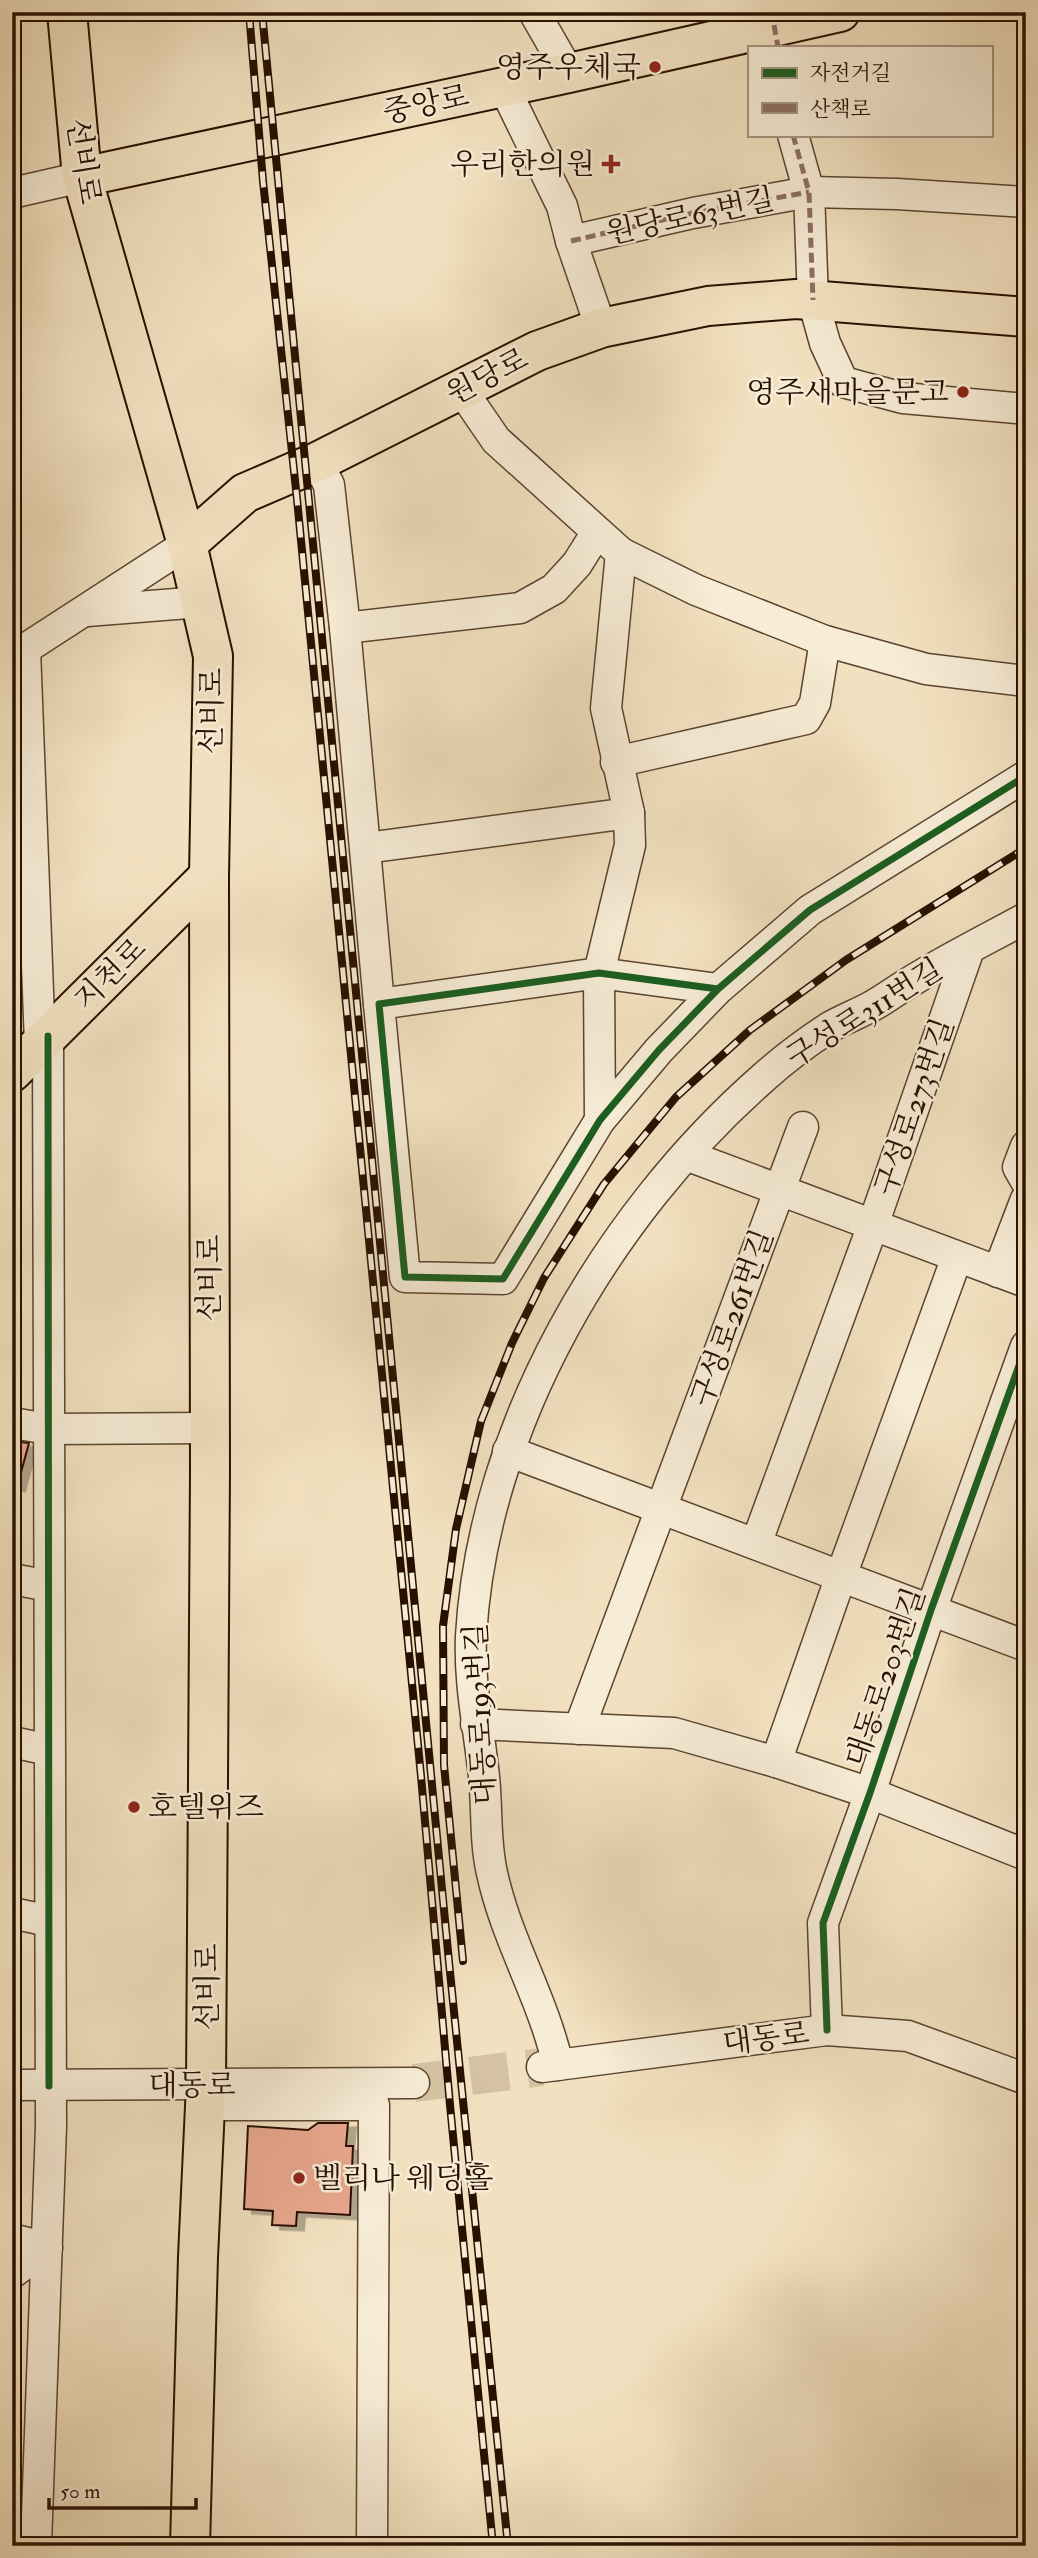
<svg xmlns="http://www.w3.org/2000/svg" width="1038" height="2558" font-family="'IM FELL Double Pica','Noto Serif KR',serif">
<defs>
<filter id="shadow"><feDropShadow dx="8" dy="4.5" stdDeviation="0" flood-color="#0004"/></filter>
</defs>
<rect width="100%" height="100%" fill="#f2e1c0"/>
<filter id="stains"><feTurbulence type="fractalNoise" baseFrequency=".00286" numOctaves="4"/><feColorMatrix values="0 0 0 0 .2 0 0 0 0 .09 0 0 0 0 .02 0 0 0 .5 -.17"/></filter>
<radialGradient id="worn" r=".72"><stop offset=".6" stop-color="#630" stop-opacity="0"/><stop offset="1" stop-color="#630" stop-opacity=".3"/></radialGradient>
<!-- building -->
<g fill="#e8a78e" stroke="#281000" stroke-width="2" filter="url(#shadow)">
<path d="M12,1441L29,1443L17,1487L12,1486Z"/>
<path d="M318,2123H348L346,2146H353L350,2215L297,2212L296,2226L272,2225L273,2211L244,2209L248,2126L308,2130Z"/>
</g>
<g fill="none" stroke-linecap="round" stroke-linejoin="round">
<!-- major-tunnel -->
<path stroke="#d4c2a3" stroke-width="38" stroke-dasharray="38 19" stroke-linecap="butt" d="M414,2083L542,2067"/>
<!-- minor casing -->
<g stroke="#5a4430" stroke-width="33">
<g id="minor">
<path d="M534,12L569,73"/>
<path d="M504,87L562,206L571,241L601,328"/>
<path d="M793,135L809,192L813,300L825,343L843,382L903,398L1026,409"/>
<path d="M12,193L82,177"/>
<path d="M571,241L693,213L809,192L897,194L1026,202"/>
<path d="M461,389L496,440L621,553L696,590L825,641L926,669L1026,681"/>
<path d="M317,462L329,485L345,628L379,1004"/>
<path d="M621,553L606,708L629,813"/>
<path d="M87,611L201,602"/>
<path d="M345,628L520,608L554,589L577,564L597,532"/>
<path d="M25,649L40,1044"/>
<path d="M12,654L25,649L187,544"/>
<path d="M616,762L806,719L815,703L825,641"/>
<path d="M366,848L629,813L630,845L599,973L600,1120"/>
<path d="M718,989L599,973L379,1004L405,1277L503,1279L600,1120L659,1050L718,989L810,910L1026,776"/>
<path d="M1026,1146L1018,1167L1026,1181"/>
<path d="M686,1155L1026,1282"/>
<path d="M998,1272L1026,1199"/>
<path d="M12,1423L49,1429L209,1428"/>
<path d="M508,1451L1026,1646"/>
<path d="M756,1544L873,1225L969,949"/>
<path d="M12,1579L49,1586"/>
<path d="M476,1724L674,1733L776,1762L870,1793L1026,1855"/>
<path d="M579,1729L803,1127"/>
<path d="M12,1742L49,1750"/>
<path d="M776,1762L841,1576L957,1257"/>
<path d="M12,1913L49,1921"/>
<path d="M827,2030L823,1923L870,1793L931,1610L1026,1346"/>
<path d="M558,2065C543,1998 506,1939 492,1873C484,1839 488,1803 483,1768C478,1724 469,1681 471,1636C483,1426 607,1215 763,1078C783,1060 807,1042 830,1027C844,1019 860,1013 874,1005C888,997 901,987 915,979C951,957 989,938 1026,918"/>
<path d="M542,2067L827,2030L908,2036L1026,2079"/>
<path d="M12,2085L414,2083"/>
<path d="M205,2105H374L372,2546"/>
<path d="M12,2239L47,2248L12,2273"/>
<path d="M33,2546L36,2545L51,2126L48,1036"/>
</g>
</g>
<!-- major casing -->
<g stroke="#281000" stroke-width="42">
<g id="major">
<path d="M67,12L82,177L187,544L213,656L209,876L210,1471L206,2085L198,2257L190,2546"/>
<path d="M82,177L569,73L840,12"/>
<path d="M187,544L245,493L317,462L537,351L601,328L708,306L796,299L1026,317"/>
<path d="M12,1072L209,876"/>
</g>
</g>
<!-- minor -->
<use href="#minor" stroke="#f7ecd6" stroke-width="30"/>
<!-- major -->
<use href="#major" stroke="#f2e1c0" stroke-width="38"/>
<!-- rail casing -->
<g stroke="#281000" stroke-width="8">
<g id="rail">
<path d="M249,12L263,181L297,499L421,1776L450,2105L493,2546"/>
<path d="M262,12L449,1962L508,2546"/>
<path d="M463,1961L444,1765L443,1626L456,1529L481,1421L512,1343L544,1278L604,1184L676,1097L750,1030L846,960L1026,848"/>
</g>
</g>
<!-- rail -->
<use href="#rail" stroke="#f7ecd6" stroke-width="5" stroke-dasharray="16" stroke-linecap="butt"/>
<!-- quiet -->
<g stroke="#8d6e63" stroke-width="5" stroke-dasharray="10 5" stroke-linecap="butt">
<path d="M774,25L778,47"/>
<path d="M793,135L809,192L813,300"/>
<path d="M571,241L693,213L809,192"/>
</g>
<!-- cycleway casing -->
<g stroke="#f7ecd6" stroke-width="11">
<g id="cycleway">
<path d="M718,989L599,973L379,1004L405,1277L503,1279L600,1120L659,1050L718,989L810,910L1026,776"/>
<path d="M48,1036L49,2086"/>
<path d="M827,2030L823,1923L870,1793L931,1610L1026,1346"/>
</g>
</g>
<!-- cycleway -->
<use href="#cycleway" stroke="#1b5e20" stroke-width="7"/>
</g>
<!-- markers -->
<g fill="#8f2418" stroke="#f7ecd6" stroke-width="2.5">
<circle cx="655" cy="67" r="7"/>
<path d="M607.5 153.5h7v7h7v7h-7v7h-7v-7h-7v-7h7z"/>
<circle cx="963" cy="392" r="7"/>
<circle cx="134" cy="1807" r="7"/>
<circle cx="299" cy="2178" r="7"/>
</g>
<g text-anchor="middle" stroke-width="5" stroke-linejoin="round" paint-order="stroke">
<!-- poi labels -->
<g font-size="30" fill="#281000" stroke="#f7ecd6" text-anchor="end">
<text x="641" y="77">영주우체국</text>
<text x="595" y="174">우리한의원</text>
<text x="949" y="402">영주새마을문고</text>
<text x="148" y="1817" text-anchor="start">호텔위즈</text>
<text x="313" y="2188" text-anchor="start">벨리나 웨딩홀</text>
</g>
<!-- street labels -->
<g font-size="30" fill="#281000" stroke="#f7ecd6">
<text transform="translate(426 104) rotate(-12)" y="10">중앙로</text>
<text transform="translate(84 161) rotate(81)" y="10">선비로</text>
<text transform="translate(690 216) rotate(-12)" y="10">원당로63번길</text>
<text transform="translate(487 376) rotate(-27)" y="10">원당로</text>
<text transform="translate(211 711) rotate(-89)" y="10">선비로</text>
<text transform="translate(110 974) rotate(-45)" y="10">지천로</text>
<text transform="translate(864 1013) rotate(-32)" y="10">구성로311번길</text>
<text transform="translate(914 1107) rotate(-71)" y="10">구성로273번길</text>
<text transform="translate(209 1278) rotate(-90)" y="10">선비로</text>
<text transform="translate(732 1318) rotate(-70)" y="10">구성로261번길</text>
<text transform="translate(885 1677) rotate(-71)" y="10">대동로203번길</text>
<text transform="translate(480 1714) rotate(-93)" y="10">대동로193번길</text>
<text transform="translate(207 1987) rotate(-90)" y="10">선비로</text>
<text transform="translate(766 2038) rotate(-7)" y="10">대동로</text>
<text x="192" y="2095">대동로</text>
</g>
</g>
<!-- margin -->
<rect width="1038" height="2558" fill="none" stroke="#f2e1c0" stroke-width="42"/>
<rect x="14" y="14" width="1010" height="2530" fill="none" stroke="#281000" stroke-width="3.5"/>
<rect x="21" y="21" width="996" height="2516" fill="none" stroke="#281000" stroke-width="2"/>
<!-- legend -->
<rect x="748" y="46" width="245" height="91" fill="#f7ecd6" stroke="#a49480" stroke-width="2"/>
<rect x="762" y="68" width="35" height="10" fill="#1b5e20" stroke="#a49480" stroke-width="2"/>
<text x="810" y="80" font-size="21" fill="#281000">자전거길</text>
<rect x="762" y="103" width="35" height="10" fill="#8d6e63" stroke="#a49480" stroke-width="2"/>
<text x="810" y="116" font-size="21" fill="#281000">산책로</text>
<!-- scale -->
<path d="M49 2498v10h147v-10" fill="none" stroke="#281000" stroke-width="3.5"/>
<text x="60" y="2498" font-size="21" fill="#281000" stroke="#f7ecd6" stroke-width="5" paint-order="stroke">50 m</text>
<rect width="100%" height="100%" filter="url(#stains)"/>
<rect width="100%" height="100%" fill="url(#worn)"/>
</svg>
